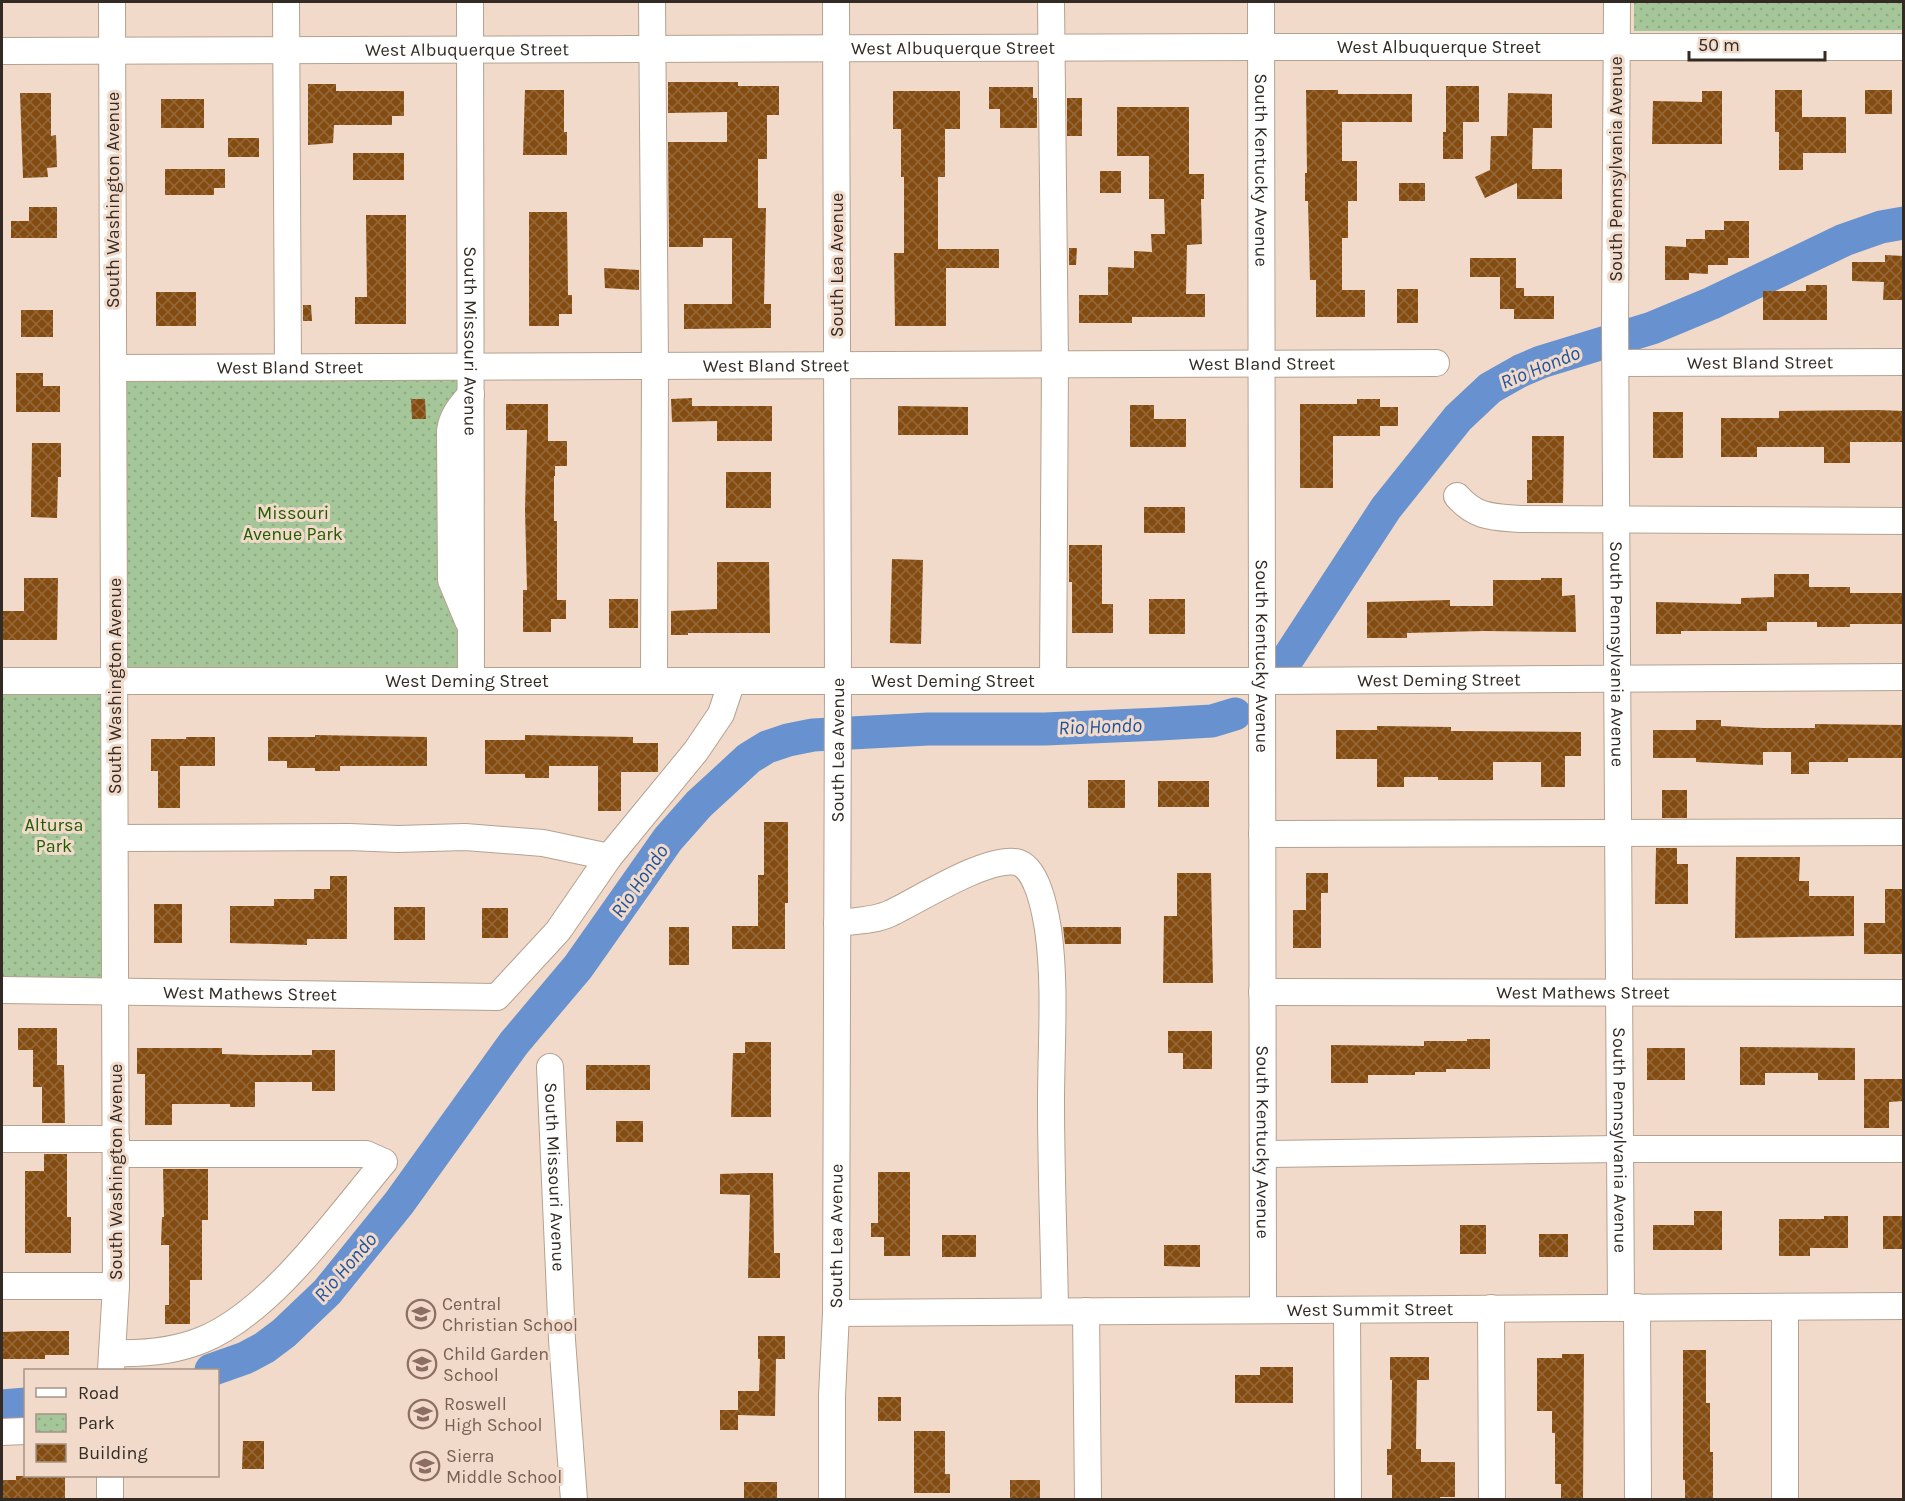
<svg xmlns="http://www.w3.org/2000/svg" width="1905" height="1501" font-family="Karla,sans-serif">
<defs>
<pattern id="park-dots" width="8" height="8" patternUnits="userSpaceOnUse" patternTransform="scale(1.5)"><rect width="8" height="8" fill="#a4c699"/><path d="M2 2h.1M6 6h.1" fill="none" stroke="#8eaa84" stroke-width="1.8" stroke-linecap="round"/></pattern>
<pattern id="building-cross-hatch" width="8" height="8" patternUnits="userSpaceOnUse" patternTransform="scale(1.5)"><rect width="8" height="8" fill="#844c10"/><path d="M0 0l8 8M0 8l8-8" fill="none" stroke="#94693b"/></pattern>
</defs>
<rect width="100%" height="100%" fill="#f1dac9"/>
<!-- park -->
<g fill="url(#park-dots)">
<path d="M1634,2H1903V30L1634,31Z"/>
<path d="M471,366V681H115L114,368Z"/>
<path d="M2,689H106L107,981H2Z"/>
</g>
<g fill="none" stroke-linecap="round" stroke-linejoin="round">
<!-- river -->
<g stroke="#6792cf" stroke-width="33">
<path d="M1288,658L1386,508L1458,418L1490,388L1520,371L1541,362L1652,328L1712,303L1844,240L1881,227L1904,223"/>
<path d="M211,1370L245,1358L264,1348L284,1333L327,1292L399,1203L514,1043L578,967L668,839L699,804L749,758L767,747L788,740L813,735L928,729H1045L1160,724L1212,721L1235,714"/>
<path d="M2,1406L26,1404"/>
</g>
</g>
<!-- building -->
<g fill="url(#building-cross-hatch)">
<path d="M668,82H738V86H779V115H767V159H758V208H766L764,304H771V328L684,329V304H732V238H703V247H669L668,142H727V112L668,113Z"/>
<path d="M308,84H336V91H404V116H392V125H334L333,143L308,145Z"/>
<path d="M1446,86H1479V122H1463V159H1443V132H1446Z"/>
<path d="M989,87H1033V98H1037V128H1000V109H989Z"/>
<path d="M525,90H564V132H567V155H523Z"/>
<path d="M1306,90H1338V94H1412V122H1342V161H1357V201H1348V238H1342V290H1365V317H1316V280H1310L1308,201H1305V173H1307Z"/>
<path d="M1775,90H1802V117H1846V153H1803V170H1779V132H1775Z"/>
<rect x="1865" y="90" width="27" height="24"/>
<path d="M893,91H960V129H945V177H938V249H999V268H946V326H895L894,253H904V177H901V129H893Z"/>
<path d="M1702,91H1722V144H1652L1653,101L1702,102Z"/>
<path d="M20,93H51V136L56,135L57,167L47,168L48,177L23,178Z"/>
<path d="M1508,93L1552,94V128H1533L1532,169H1562V199H1517V183L1485,198L1475,177L1490,170L1491,136H1507Z"/>
<rect x="1067" y="98" width="15" height="38"/>
<rect x="161" y="99" width="43" height="29"/>
<path d="M1117,107H1189V174H1204V199H1201L1202,244L1187,245L1186,294H1205V317H1132V323H1079V295H1108V267L1134,268V251L1152,252L1151,234H1165L1164,199H1149V156H1117Z"/>
<rect x="228" y="138" width="31" height="19"/>
<rect x="353" y="153" width="51" height="27"/>
<path d="M165,169H225V188H214V195H165Z"/>
<rect x="1100" y="171" width="21" height="22"/>
<rect x="1399" y="183" width="26" height="18"/>
<path d="M29,207H57V238H11V221H29Z"/>
<path d="M529,212H567L568,295H572V314H559V326H529Z"/>
<path d="M366,215H406V324H355V297H367Z"/>
<path d="M1724,221H1749V258H1728V265H1708V274L1689,273V280H1665V246L1686,247V239H1705V230H1724Z"/>
<path d="M1069,248H1077L1076,265H1069Z"/>
<path d="M1885,255L1904,256V300H1883L1884,282L1852,281V262H1885Z"/>
<path d="M1470,258H1516V288H1524V296H1554V319H1514V309H1500V277H1470Z"/>
<path d="M604,268L639,270V290L605,288Z"/>
<path d="M1806,285H1827V320H1763V291H1806Z"/>
<rect x="1397" y="289" width="21" height="34"/>
<rect x="156" y="292" width="40" height="34"/>
<path d="M303,305H311L312,321H303Z"/>
<rect x="21" y="310" width="32" height="27"/>
<path d="M16,373H43V386H60V412H16Z"/>
<path d="M692,398V406H772V441H717V421L672,422L671,399Z"/>
<path d="M411,399H425L426,419H412Z"/>
<path d="M1357,399H1380V407H1398V426H1380V436H1333V488H1300V404H1357Z"/>
<path d="M506,404H548V441H567V466H555V476H554V521H557V600H566V619H551V632H523V590H527L525,510L527,430H506Z"/>
<path d="M1130,405H1154V419H1186V447H1130Z"/>
<path d="M898,406L968,407V435H898Z"/>
<path d="M1878,410L1904,411V442H1850V463H1824V447H1757V457H1721V418H1779V411Z"/>
<rect x="1653" y="412" width="30" height="46"/>
<path d="M1532,436H1564L1563,503H1527V480H1532Z"/>
<path d="M32,443H61V477H58L57,518L31,517Z"/>
<rect x="726" y="472" width="45" height="36"/>
<rect x="1144" y="507" width="41" height="26"/>
<path d="M1069,545H1102V604H1113V633H1072V582H1069Z"/>
<path d="M892,559L923,560L921,644L890,643Z"/>
<path d="M717,562H769L770,633H688V635H671V611L717,609Z"/>
<path d="M1774,574H1809V587H1850V593H1904V624H1850V627H1817V622H1767V631H1681V634H1656V602L1741,604V598L1774,597Z"/>
<path d="M24,578H58L57,640H2V611H24Z"/>
<path d="M1541,578H1562V596L1575,595L1576,632L1484,631L1407,633V638H1367V602L1450,600V606H1493V580H1541Z"/>
<rect x="609" y="599" width="29" height="29"/>
<rect x="1149" y="599" width="36" height="35"/>
<path d="M1696,720H1721V726L1763,728H1815V724L1904,725V758H1848V762H1809V774H1791V752H1763V765L1696,762V758H1653V730H1696Z"/>
<path d="M1377,726L1451,727V731L1581,732V756H1565V787H1541V762H1493V780H1438V777H1404V787H1377V759H1336V730H1377Z"/>
<path d="M315,735L427,737V766H340V771H315V768H287V761H268V737H315Z"/>
<path d="M525,735L633,737V743H658V772H621V811H598V766H549V778H525V774H485V740H525Z"/>
<path d="M186,737H215V766H180V808H158V771H151V739H186Z"/>
<rect x="1088" y="780" width="37" height="28"/>
<rect x="1158" y="781" width="51" height="26"/>
<rect x="1662" y="790" width="25" height="28"/>
<path d="M764,822H788V903H785V949H732V926H758V875H764Z"/>
<path d="M1656,848H1677V864H1688V904H1655Z"/>
<path d="M1736,857H1800L1799,881H1809V896H1854V936L1735,938Z"/>
<path d="M1177,873H1211L1213,983H1163L1164,916H1177Z"/>
<path d="M1306,873H1328V893H1321V948H1293V910H1306Z"/>
<path d="M330,876H347V939H307V945L230,943V906H274V899H314V889H330Z"/>
<path d="M1885,889H1904V954H1864V923H1885Z"/>
<rect x="154" y="904" width="28" height="39"/>
<rect x="394" y="907" width="31" height="33"/>
<rect x="482" y="908" width="26" height="30"/>
<rect x="669" y="927" width="20" height="38"/>
<path d="M1063,927H1121V944H1065Z"/>
<path d="M18,1028H57V1065H64L65,1123H42V1087H33V1050H18Z"/>
<path d="M1168,1031H1212V1069H1183V1053H1168Z"/>
<path d="M1467,1039H1490V1069H1446V1072H1415V1075H1368V1083H1331V1045L1424,1046V1041H1467Z"/>
<path d="M745,1042H771V1117H731L733,1053H745Z"/>
<path d="M1740,1047L1855,1048V1080H1818V1073H1765V1085H1740Z"/>
<path d="M137,1048H222V1054L255,1055H312V1050H335V1091H312V1082H255V1107H230V1104H172V1125H145V1074H137Z"/>
<rect x="1647" y="1048" width="38" height="32"/>
<rect x="586" y="1065" width="64" height="25"/>
<path d="M1864,1079H1904V1101L1889,1102V1128H1864Z"/>
<rect x="616" y="1121" width="27" height="21"/>
<path d="M44,1154H67V1217H71V1253H25V1171H44Z"/>
<path d="M163,1169H208V1220H202V1280H190V1324H165V1305H169V1245H161L162,1217H164Z"/>
<path d="M878,1172H910V1256H884V1237H871V1223H878Z"/>
<path d="M749,1173H773L774,1253H780V1278H748L750,1195L720,1194V1174Z"/>
<path d="M1694,1211H1722V1250H1653V1225H1694Z"/>
<path d="M1824,1216H1848V1248H1810V1256H1779V1219H1824Z"/>
<rect x="1883" y="1216" width="21" height="33"/>
<rect x="1460" y="1225" width="26" height="29"/>
<rect x="1539" y="1234" width="29" height="23"/>
<rect x="942" y="1235" width="34" height="22"/>
<path d="M1164,1245H1200V1267L1164,1266Z"/>
<path d="M33,1331H69V1355H45V1359H2V1332Z"/>
<path d="M758,1336H785V1359H776L775,1416L738,1415V1391H759L760,1359H758Z"/>
<path d="M1683,1350H1706V1403H1710V1452H1713V1500H1685V1480H1683Z"/>
<path d="M1562,1354H1584L1583,1500H1561V1484H1555V1433H1552V1411H1537V1358H1562Z"/>
<path d="M1390,1357H1429V1380H1417L1416,1449H1421V1462H1455V1497H1440V1500H1392V1475H1387V1449H1391L1392,1380H1390Z"/>
<path d="M1260,1367H1293V1403H1235V1375H1260Z"/>
<rect x="878" y="1397" width="23" height="24"/>
<rect x="720" y="1410" width="18" height="20"/>
<path d="M914,1431H945V1474H950V1493H914Z"/>
<path d="M243,1441H264V1469H242Z"/>
<path d="M16,1476H65V1500H2V1480H16Z"/>
<rect x="1010" y="1480" width="30" height="20"/>
<rect x="744" y="1482" width="33" height="18"/>
</g>
<g fill="none" stroke-linecap="round" stroke-linejoin="round">
<!-- minor casing -->
<g stroke="#b6a190" stroke-width="28">
<g id="minor">
<path d="M286,2L288,367"/>
<path id="s1" d="M470,2L471,681"/>
<path d="M652,2L655,366L654,681"/>
<path d="M1051,2L1055,364L1053,681"/>
<path id="s2" d="M1261,2L1263,1310"/>
<path id="s3" d="M1617,2L1615,325L1621,1308"/>
<path id="s4" d="M2,51L1261,47H1904"/>
<path id="s5" d="M1616,363L1904,362"/>
<path id="s6" d="M114,368L1436,363"/>
<path d="M1457,496C1476,518 1493,517 1520,519L1904,521"/>
<path d="M468,621L451,580L450,431C452,415 461,406 471,394"/>
<path id="s7" d="M2,681H1262L1904,677"/>
<path d="M1262,834L1904,832"/>
<path d="M115,838L349,837L398,839L465,837L543,843L609,857"/>
<path d="M837,923C854,921 875,921 891,913C919,900 985,857 1016,862C1037,866 1045,910 1048,929C1056,985 1051,1045 1051,1102C1051,1172 1054,1242 1055,1311"/>
<path id="s8" d="M2,990L497,997L558,931L609,857L696,751L721,714L732,681"/>
<path id="s9" d="M1262,992L1904,993"/>
<path id="s10" d="M550,1067L562,1340L574,1500"/>
<path d="M2,1139H116"/>
<path d="M1263,1154L1620,1149H1904"/>
<path d="M2,1286H116"/>
<path d="M1637,1307L1638,1500"/>
<path d="M1491,1308L1492,1500"/>
<path d="M1347,1310L1348,1500"/>
<path d="M1086,1311L1088,1500"/>
<path id="s11" d="M836,1313L1904,1306"/>
<path d="M112,1353C143,1354 173,1352 202,1340C271,1312 336,1219 384,1162L366,1154H116"/>
<path d="M111,1370L116,1286L112,2"/>
<path d="M2,1432L26,1431"/>
<path d="M110,1500V1476"/>
<path id="s12" d="M832,1500V1396L836,1313L838,681L836,2"/>
<path d="M1785,1500V1307"/>
</g>
</g>
<!-- minor -->
<use href="#minor" stroke="#fff" stroke-width="26"/>
</g>
<!-- icons -->
<defs>
<g id="school-ring" transform="scale(1.5)"><circle r="9.5" fill="#f1dac9" stroke="#8d6e63" stroke-width="1.5"/><path d="M0-5L7-2L0 1L-7-2ZM-4 1L0 2.5L4 1V4Q0 6-4 4Z" fill="#8d6e63"/></g>
</defs>
<g fill-rule="evenodd">
<use href="#school-ring" x="421" y="1314"/>
<use href="#school-ring" x="422" y="1364"/>
<use href="#school-ring" x="423" y="1414"/>
<use href="#school-ring" x="425" y="1466"/>
</g>
<g text-anchor="middle" stroke-width="6" stroke-linejoin="round" paint-order="stroke">
<!-- street labels -->
<g font-size="18" fill="#322a23" stroke="#f1dac9">
<text dy="6" stroke="none"><textPath href="#s4" startOffset="1437">West Albuquerque Street</textPath></text>
<text dy="6" stroke="none"><textPath href="#s4" startOffset="951">West Albuquerque Street</textPath></text>
<text dy="6" stroke="none"><textPath href="#s4" startOffset="465">West Albuquerque Street</textPath></text>
<text transform="translate(1616 169) rotate(-90)" y="6">South Pennsylvania Avenue</text>
<text dy="6" stroke="none"><textPath href="#s2" startOffset="168">South Kentucky Avenue</textPath></text>
<text transform="translate(113 200) rotate(-90)" y="6">South Washington Avenue</text>
<text transform="translate(837 265) rotate(-90)" y="6">South Lea Avenue</text>
<text dy="6" stroke="none"><textPath href="#s1" startOffset="339">South Missouri Avenue</textPath></text>
<text dy="6" stroke="none"><textPath href="#s6" startOffset="1148">West Bland Street</textPath></text>
<text dy="6" stroke="none"><textPath href="#s5" startOffset="144">West Bland Street</textPath></text>
<text dy="6" stroke="none"><textPath href="#s6" startOffset="662">West Bland Street</textPath></text>
<text dy="6" stroke="none"><textPath href="#s6" startOffset="176">West Bland Street</textPath></text>
<text dy="6" stroke="none"><textPath href="#s3" startOffset="652">South Pennsylvania Avenue</textPath></text>
<text dy="6" stroke="none"><textPath href="#s2" startOffset="654">South Kentucky Avenue</textPath></text>
<text dy="6" stroke="none"><textPath href="#s7" startOffset="1437">West Deming Street</textPath></text>
<text dy="6" stroke="none"><textPath href="#s7" startOffset="465">West Deming Street</textPath></text>
<text dy="6" stroke="none"><textPath href="#s7" startOffset="951">West Deming Street</textPath></text>
<text transform="translate(115 686) rotate(-90)" y="6">South Washington Avenue</text>
<text dy="6" stroke="none"><textPath href="#s12" startOffset="750">South Lea Avenue</textPath></text>
<text dy="6" stroke="none"><textPath href="#s8" startOffset="248">West Mathews Street</textPath></text>
<text dy="6" stroke="none"><textPath href="#s9" startOffset="321">West Mathews Street</textPath></text>
<text dy="6" stroke="none"><textPath href="#s3" startOffset="1138">South Pennsylvania Avenue</textPath></text>
<text dy="6" stroke="none"><textPath href="#s2" startOffset="1140">South Kentucky Avenue</textPath></text>
<text transform="translate(116 1172) rotate(-90)" y="6">South Washington Avenue</text>
<text dy="6" stroke="none"><textPath href="#s10" startOffset="110">South Missouri Avenue</textPath></text>
<text dy="6" stroke="none"><textPath href="#s12" startOffset="264">South Lea Avenue</textPath></text>
<text dy="6" stroke="none"><textPath href="#s11" startOffset="534">West Summit Street</textPath></text>
</g>
<!-- park labels -->
<g font-size="18" fill="#215d00" stroke="#f1dac9">
<text x="293" y="519">Missouri<tspan x="293" dy="21">Avenue Park</tspan></text>
<text x="54" y="831">Altursa<tspan x="54" dy="21">Park</tspan></text>
</g>
<!-- education labels -->
<g font-size="18" fill="#785e54" stroke="#f1dac9" text-anchor="start">
<text x="442" y="1310">Central<tspan x="442" dy="21">Christian School</tspan></text>
<text x="443" y="1360">Child Garden<tspan x="443" dy="21">School</tspan></text>
<text x="444" y="1410">Roswell<tspan x="444" dy="21">High School</tspan></text>
<text x="446" y="1462">Sierra<tspan x="446" dy="21">Middle School</tspan></text>
</g>
<!-- water labels -->
<g font-size="20" font-style="italic" fill="#1d539d" stroke="#f1dac9">
<text transform="translate(1540 367) rotate(-22)" y="7">Rio Hondo</text>
<text transform="translate(1100 726) rotate(-2)" y="7">Rio Hondo</text>
<text transform="translate(639 881) rotate(-55)" y="7">Rio Hondo</text>
<text transform="translate(345 1267) rotate(-49)" y="7">Rio Hondo</text>
</g>
</g>
<!-- border -->
<rect width="1905" height="1501" fill="none" stroke="#322a23" stroke-width="6"/>
<!-- legend -->
<rect x="24" y="1369" width="195" height="108" fill="#f1dac9" stroke="#a59487" stroke-width="1.5"/>
<rect x="36" y="1388" width="30" height="9" fill="#ffffff" stroke="#a59487" stroke-width="1.5"/>
<text x="78" y="1399" font-size="18" fill="#322a23">Road</text>
<rect x="36" y="1414" width="30" height="18" fill="url(#park-dots)" stroke="#a59487" stroke-width="1.5"/>
<text x="78" y="1429" font-size="18" fill="#322a23">Park</text>
<rect x="36" y="1444" width="30" height="18" fill="url(#building-cross-hatch)" stroke="#a59487" stroke-width="1.5"/>
<text x="78" y="1459" font-size="18" fill="#322a23">Building</text>
<!-- scale -->
<path d="M1689 51v9h136v-9" fill="none" stroke="#322a23" stroke-width="3"/>
<text x="1698" y="51" font-size="18" fill="#322a23" stroke="#f1dac9" stroke-width="4.5" paint-order="stroke">50 m</text>
</svg>
